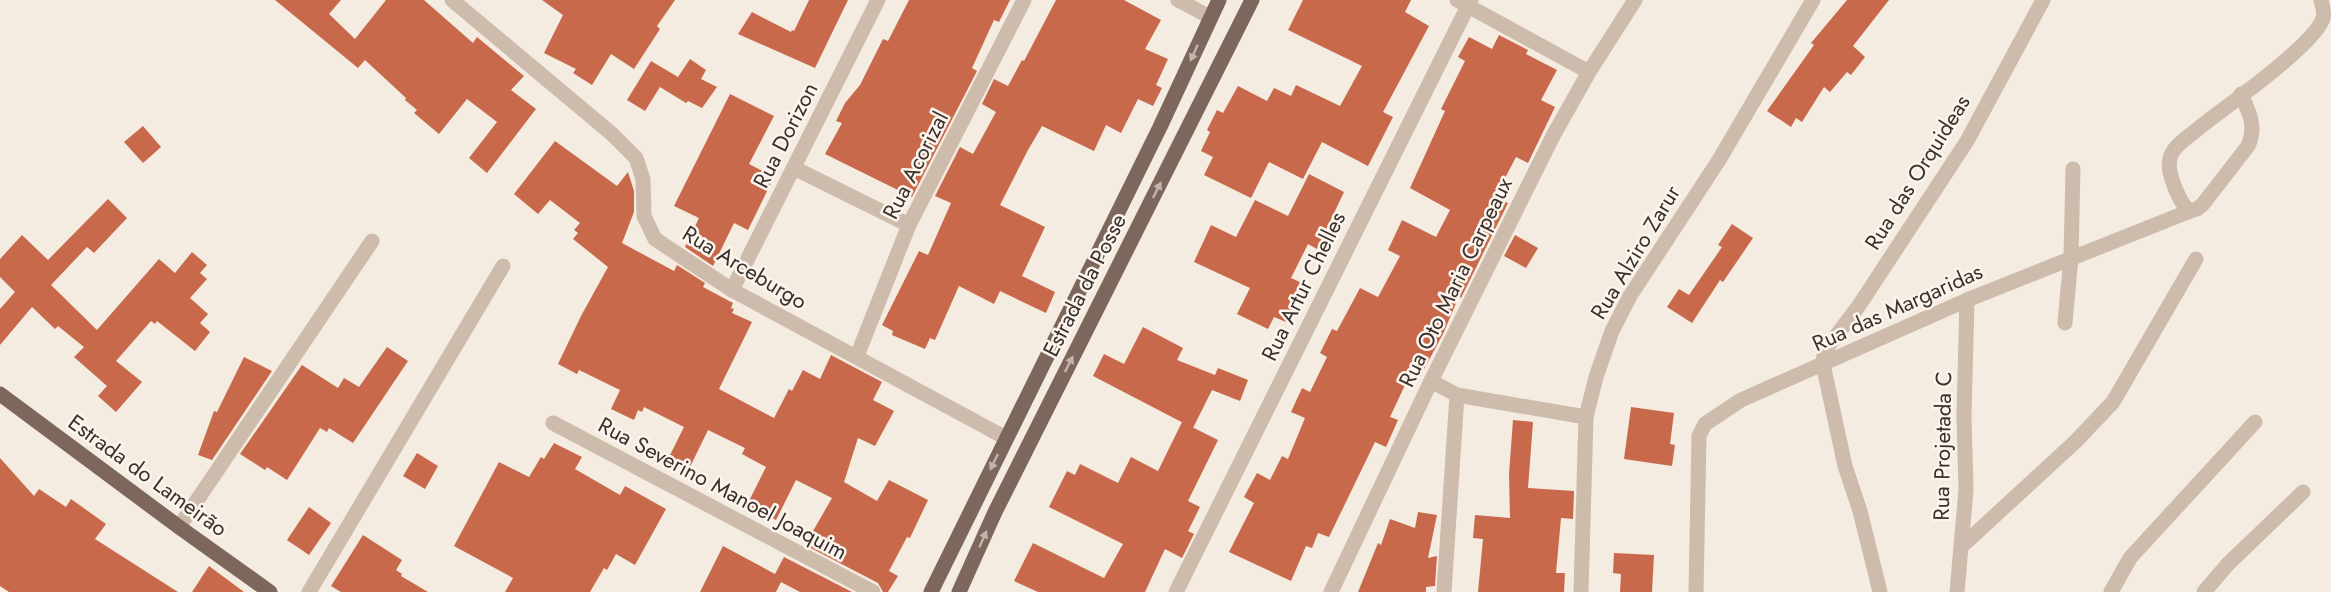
<svg xmlns="http://www.w3.org/2000/svg" width="2331" height="592" font-family="Jost,sans-serif">
<rect width="100%" height="100%" fill="#f4ebe1"/>
<!-- building -->
<g fill="#c8694b">
<path d="M275,0H341L329,14L355,39L386,0H424L473,43L477,37L524,76L511,90L536,109L487,173L469,158L497,122L467,99L439,134L414,113L417,110L405,100L406,98L365,60L358,68Z"/>
<path d="M542,0H675L657,26L660,29L634,69L611,54L592,85L573,73L576,69L544,53L563,15Z"/>
<path d="M809,0H848L815,68L738,34L752,12L791,32L792,30L794,31Z"/>
<path d="M909,0H1010L999,22L994,20L972,68L977,71L912,197L825,154L842,123L836,121L845,103L860,85L883,39L888,41Z"/>
<path d="M1056,0H1124L1161,20L1145,49L1168,59L1156,85L1162,88L1153,106L1138,99L1121,133L1106,125L1094,151L1042,126L1028,150L1000,205L1045,227L1022,276L1055,292L1046,313L1000,291L994,304L959,286L935,340L930,338L925,349L892,335L893,331L882,325L919,251L928,255L951,203L935,196L960,147L973,154L996,112L982,104L994,79L1008,86L1022,60L1024,61Z"/>
<path d="M1303,0H1411L1405,12L1429,26L1383,112L1393,117L1368,166L1322,142L1303,179L1269,162L1251,198L1204,175L1213,157L1201,151L1210,132L1207,130L1217,110L1223,113L1238,86L1267,101L1274,88L1291,96L1296,85L1340,106L1362,66L1288,30Z"/>
<path d="M1847,0H1889L1853,46L1865,57L1851,75L1847,72L1830,92L1824,87L1802,122L1796,118L1791,127L1767,111L1814,45L1811,43Z"/>
<path d="M1499,35L1528,50L1526,54L1557,70L1541,100L1555,107L1528,163L1516,157L1495,197L1508,203L1461,298L1459,296L1443,334L1422,373L1413,368L1390,417L1398,420L1386,447L1375,442L1329,537L1318,533L1312,548L1306,546L1291,581L1229,552L1254,503L1244,497L1257,473L1270,480L1282,456L1288,459L1305,418L1291,412L1302,388L1310,392L1327,357L1320,353L1332,329L1337,331L1360,288L1378,297L1400,256L1388,250L1402,220L1436,237L1450,210L1410,188L1445,111L1441,109L1465,61L1458,57L1469,37L1492,49Z"/>
<path d="M690,59L706,70L701,79L717,87L702,108L688,101L686,103L660,87L645,111L627,100L651,61L678,77Z"/>
<path d="M730,94L774,116L749,164L774,177L748,230L734,223L713,266L685,247L699,218L674,206Z"/>
<path d="M143,126L161,147L143,163L124,142Z"/>
<path d="M555,141L617,186L628,172L634,191V212L622,243L674,271L677,265L705,283L703,287L733,303L731,308L734,309L732,313L752,322L719,389L774,418L789,389L792,391L803,370L820,379L831,355L882,382L873,400L894,411L875,446L858,438L844,482L877,501L889,480L928,500L910,538L907,537L889,571L898,576L888,592H883L878,583L805,545L832,498L796,480L776,520L747,505L766,467L742,454L745,448L708,430L689,469L668,459L684,427L644,407L642,412L638,410L634,420L611,409L620,390L579,370L577,374L558,364L581,316L608,267L573,239L578,233L574,230L580,223L550,200L538,214L514,194Z"/>
<path d="M1309,174L1344,192L1317,249L1308,244L1291,278L1302,283L1298,290L1301,292L1286,322L1274,317L1268,329L1237,314L1250,288L1194,262L1211,225L1236,237L1255,200L1288,216Z"/>
<path d="M108,199L127,218L94,253L87,247L51,285L97,330L159,259L175,273L192,252L207,265L200,273L207,279L190,298L208,314L200,323L210,332L195,351L157,321L155,324L151,321L116,361L142,382L116,412L98,396L107,386L74,357L84,347L58,326L55,329L32,307L0,345V309L15,292L0,277V259L22,235L48,260Z"/>
<path d="M1732,224L1753,238L1723,282L1720,280L1692,323L1667,307L1679,289L1689,295L1722,247L1718,245Z"/>
<path d="M1515,235L1538,248L1526,268L1504,256Z"/>
<path d="M1143,327L1183,348L1177,360L1215,375L1218,368L1248,380L1240,401L1212,390L1193,428L1093,376L1104,354L1124,364Z"/>
<path d="M387,347L408,361L353,443L329,428L327,432L320,428L287,480L267,467L265,470L240,454L302,365L338,388L344,378L359,387Z"/>
<path d="M244,357L272,371L212,460L198,455L214,411L217,412Z"/>
<path d="M1631,407L1674,413L1670,444L1675,445L1672,466L1624,459Z"/>
<path d="M1513,420L1533,422L1528,488L1574,491L1573,519L1561,518L1556,573H1565L1564,592H1478L1483,539L1473,538L1475,515L1510,518L1509,474Z"/>
<path d="M1182,422L1218,440L1188,501L1200,507L1188,531L1194,534L1182,558L1165,549L1145,592H1038L1014,581L1033,543L1104,578L1123,544L1049,507L1067,471L1075,475L1080,464L1118,483L1131,457L1158,471Z"/>
<path d="M554,443L582,457L575,469L620,495L625,486L666,509L635,565L616,554L607,570L604,568L590,592H505L513,578L454,546L499,462L529,477L541,457L544,459Z"/>
<path d="M417,453L438,466L425,489L403,476Z"/>
<path d="M0,458L34,496L39,489L66,507L71,499L106,524L95,539L178,592H9L0,586Z"/>
<path d="M309,507L331,523L309,555L287,540Z"/>
<path d="M1418,512L1437,515L1428,558L1437,556L1435,586L1426,587V592H1358L1378,543L1381,545L1390,519L1415,528Z"/>
<path d="M363,535L402,560L396,570L402,574L401,576L428,592H341L331,586Z"/>
<path d="M723,546L775,574L784,557L852,592H800L781,582L776,592H700Z"/>
<path d="M1614,553L1654,555L1652,592H1620L1621,574L1613,573Z"/>
<path d="M209,566L244,592H192Z"/>
</g>
<g fill="none" stroke-linecap="round" stroke-linejoin="round">
<!-- minor -->
<g stroke="#cdbbac" stroke-width="15">
<path d="M452,0L612,134L636,158L643,179L644,216L655,239L732,290L1006,438"/>
<path d="M1178,0L1210,17"/>
<path d="M1457,0L1589,72"/>
<path d="M2241,94C2249,112 2257,127 2248,146L2203,204L2197,209L2190,211C2182,205 2179,197 2175,188C2171,177 2166,164 2172,153C2177,143 2191,135 2199,128C2225,107 2316,44 2323,18C2325,13 2322,5 2321,0"/>
<path d="M794,168L909,225"/>
<path d="M732,290L878,0"/>
<path d="M2065,323L2071,257L2073,169"/>
<path d="M857,356L909,225L1024,0"/>
<path d="M1431,381L1457,395L1586,417"/>
<path d="M553,423L873,592"/>
<path d="M179,527L372,241"/>
<path d="M1962,546L2075,442L2113,402L2196,259"/>
<path d="M309,592L503,266"/>
<path d="M1176,592L1471,0"/>
<path d="M1331,592L1431,381L1554,134L1589,72L1635,0"/>
<path d="M1444,592L1457,395"/>
<path d="M1581,592L1586,417L1596,377L1612,331L1630,296L1719,160L1813,0"/>
<path d="M1696,592L1699,436L1705,424L1741,400L1967,300L2190,211"/>
<path d="M1880,592L1860,511L1845,466L1823,364L1824,356L1829,345L1858,307L1967,141L2043,0"/>
<path d="M1957,592L1966,490L1964,416L1967,300"/>
<path d="M2111,592L2130,558L2255,422"/>
<path d="M2204,592L2228,564L2303,492"/>
</g>
<!-- major -->
<g stroke="#7d675c" stroke-width="15">
<path d="M0,394L179,527L270,592"/>
<path d="M931,592L1160,127L1219,0"/>
<path d="M959,592L995,512L1252,0"/>
</g>
</g>
<!-- one-way arrows -->
<defs><path id="oneway-solid" d="M-6-.8H1V-3.2L6.5 0L1 3.2V.8H-6Z" transform="scale(1.5)"/></defs>
<g fill="#c2b5ac">
<use href="#oneway-solid" transform="translate(1194 53) rotate(114)"/>
<use href="#oneway-solid" transform="translate(1157 190) rotate(-63)"/>
<use href="#oneway-solid" transform="translate(1069 364) rotate(-63)"/>
<use href="#oneway-solid" transform="translate(994 462) rotate(116)"/>
<use href="#oneway-solid" transform="translate(983 539) rotate(-66)"/>
</g>
<g text-anchor="middle" stroke-width="5" stroke-linejoin="round" paint-order="stroke">
<!-- street labels -->
<g font-size="22" fill="#3b302b" stroke="#fbf5ee">
<text transform="translate(785 135) rotate(-63)" y="8">Rua Dorizon</text>
<text transform="translate(915 165) rotate(-63)" y="8">Rua Acorizal</text>
<text transform="translate(1917 172) rotate(-58)" y="8">Rua das Orquideas</text>
<text transform="translate(1635 252) rotate(-59)" y="8">Rua Alziro Zarur</text>
<text transform="translate(745 267) rotate(31)" y="8">Rua Arceburgo</text>
<text transform="translate(1455 282) rotate(-64)" y="8">Rua Oto Maria Carpeaux</text>
<text transform="translate(1084 285) rotate(-63)" y="8">Estrada da Posse</text>
<text transform="translate(1303 286) rotate(-64)" y="8">Rua Artur Chelles</text>
<text transform="translate(1897 307) rotate(-24)" y="8">Rua das Margaridas</text>
<text transform="translate(1942 446) rotate(-89)" y="8">Rua Projetada C</text>
<text transform="translate(148 475) rotate(36)" y="8">Estrada do Lameirão</text>
<text transform="translate(723 488) rotate(28)" y="8">Rua Severino Manoel Joaquim</text>
</g>
</g>
</svg>
